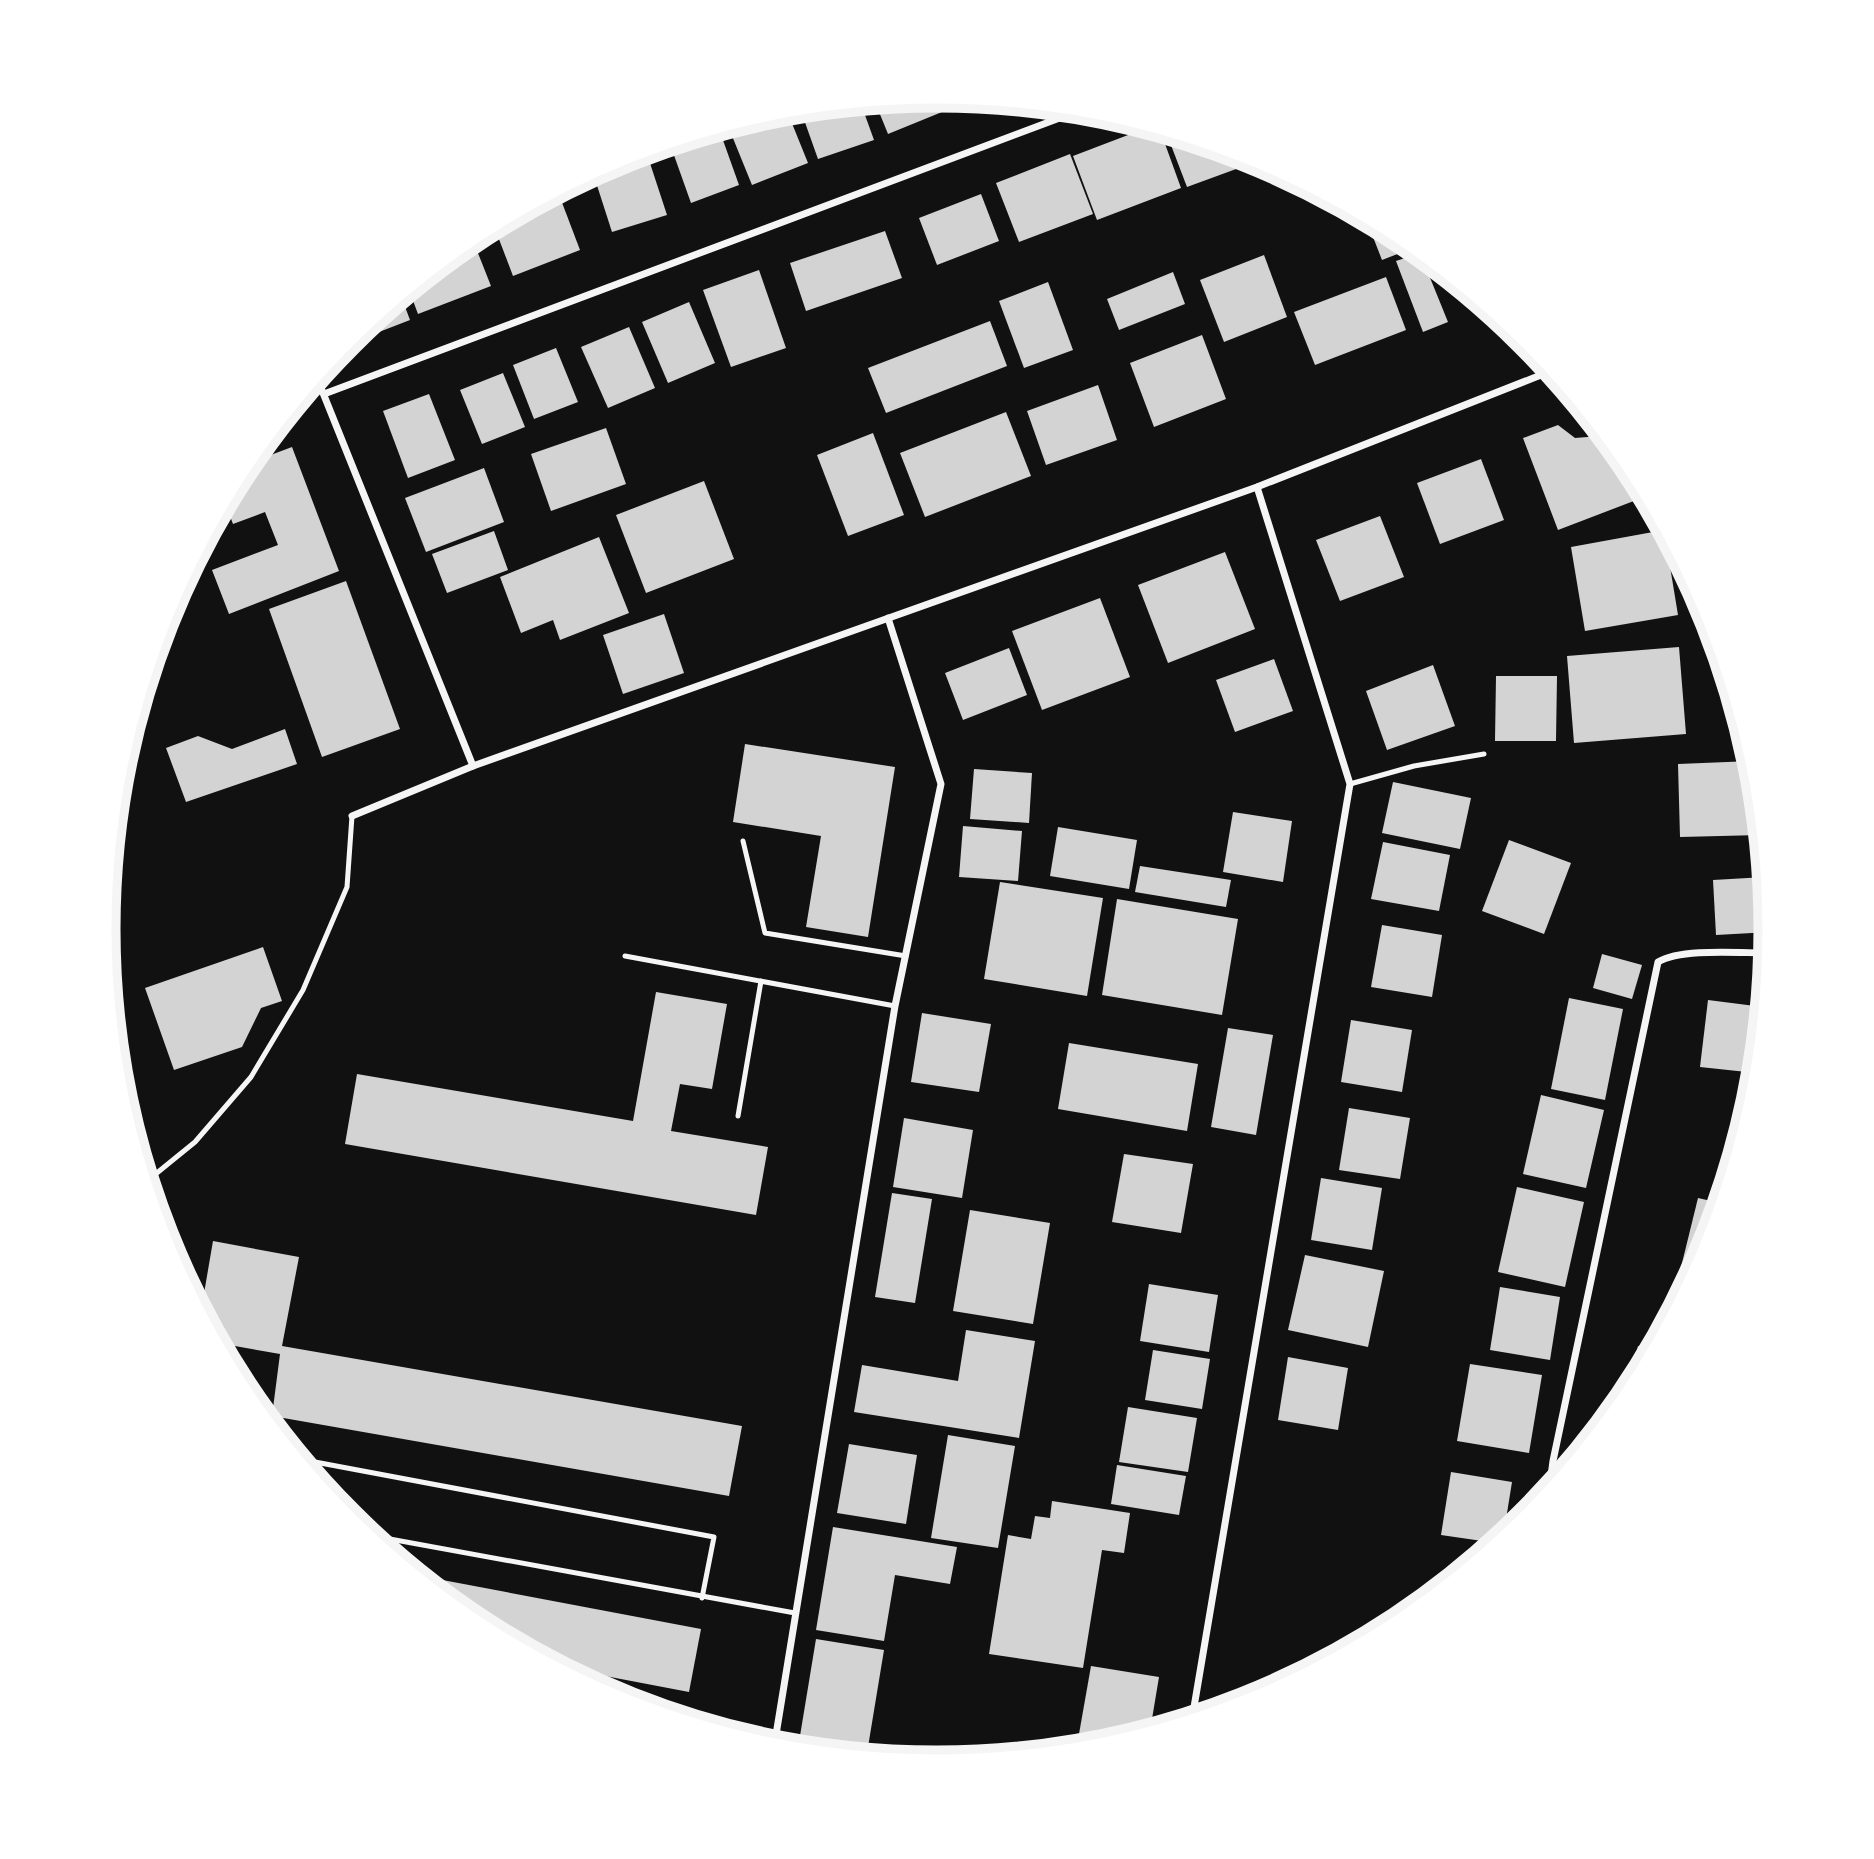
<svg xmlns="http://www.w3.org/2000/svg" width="1874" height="1859" font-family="Barlow,sans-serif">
<rect width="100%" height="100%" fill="#111"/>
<!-- building -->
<g fill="#d3d3d3">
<path d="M935,96L942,112L888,134L875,102Z"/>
<path d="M861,104L874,140L818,159L802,114L819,108Z"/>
<path d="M787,111L808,163L752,185L728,126L775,112Z"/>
<path d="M1149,127L1160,130L1181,188L1097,220L1073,156Z"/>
<path d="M719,129L739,185L691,203L670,144Z"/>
<path d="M1166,132L1256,160L1258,161L1187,187Z"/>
<path d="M646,151L667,215L612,232L593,173L619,160Z"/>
<path d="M1070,154L1093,214L1019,242L996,183Z"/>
<path d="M558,192L580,250L513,276L494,226Z"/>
<path d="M981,194L999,241L937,265L919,218Z"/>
<path d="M1366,219L1400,237L1413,248L1382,260Z"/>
<path d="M885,231L902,278L806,311L790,263Z"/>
<path d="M472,238L491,286L418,314L409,290Z"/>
<path d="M1420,253L1448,322L1423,332L1396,261Z"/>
<path d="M1264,255L1287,317L1224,342L1200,280Z"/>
<path d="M759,270L786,348L731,367L703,290Z"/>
<path d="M1173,272L1185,304L1119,330L1107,299Z"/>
<path d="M1386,277L1406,330L1315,365L1294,312Z"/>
<path d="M1048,282L1073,350L1024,368L999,301Z"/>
<path d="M401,296L410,320L348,344V340Z"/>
<path d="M689,302L715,363L668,383L642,322Z"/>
<path d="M990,321L1007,366L886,413L868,368Z"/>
<path d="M629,327L655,388L608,408L581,347Z"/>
<path d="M1202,335L1226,399L1154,427L1130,363Z"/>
<path d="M556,348L578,402L534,419L513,365Z"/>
<path d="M503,373L525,427L482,444L460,390Z"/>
<path d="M1098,385L1117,440L1046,465L1027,411Z"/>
<path d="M429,394L455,460L408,478L383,411Z"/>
<path d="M1006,412L1031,476L925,517L900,453Z"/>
<path d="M1558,425L1575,438L1600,436L1639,499L1558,530L1523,438Z"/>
<path d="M606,428L626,484L551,511L531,454Z"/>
<path d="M873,433L904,515L848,536L817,455Z"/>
<path d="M292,447L339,571L229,614L212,570L278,545L265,512L233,524L225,503L250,459L252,462Z"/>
<path d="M1481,459L1504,520L1440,544L1417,483Z"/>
<path d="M484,468L504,522L426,552L405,498Z"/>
<path d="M704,481L734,559L646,593L616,515Z"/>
<path d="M1380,516L1404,577L1340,601L1316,540Z"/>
<path d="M1664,530L1678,615L1585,631L1571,547Z"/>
<path d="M494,531L508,570L447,593L432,554Z"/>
<path d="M599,537L629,613L560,640L553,620L521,633L500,577Z"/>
<path d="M1225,552L1255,629L1168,663L1138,585Z"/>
<path d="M346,581L400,729L322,757L269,609Z"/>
<path d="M1100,598L1130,677L1042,710L1012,631Z"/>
<path d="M664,614L684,673L623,694L603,635Z"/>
<path d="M1679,647L1686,734L1574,743L1567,656Z"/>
<path d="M1009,648L1027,695L963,720L945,673Z"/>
<path d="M1274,659L1293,711L1235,732L1216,680Z"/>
<path d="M1433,665L1455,726L1387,750L1366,691Z"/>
<path d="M1496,676H1557L1556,741H1495Z"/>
<path d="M285,729L297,764L186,802L166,748L198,736L232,749Z"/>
<path d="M745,744L895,767L868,937L806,927L821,836L733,822Z"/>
<path d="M1752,761L1761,835L1680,837L1678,764Z"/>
<path d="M974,769L1032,773L1029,823L970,819Z"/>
<path d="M1393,782L1471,798L1460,849L1382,833Z"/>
<path d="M1233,812L1292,821L1283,882L1223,872Z"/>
<path d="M963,826L1022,831L1018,881L959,877Z"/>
<path d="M1058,827L1137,840L1129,889L1050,876Z"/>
<path d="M1509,840L1571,863L1544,934L1482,911Z"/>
<path d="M1383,842L1450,855L1439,911L1371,899Z"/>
<path d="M1140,866L1231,880L1226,907L1135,892Z"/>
<path d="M1765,877L1770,932L1716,935L1713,880Z"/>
<path d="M1000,882L1103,898L1087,996L984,979Z"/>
<path d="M1117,899L1238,919L1222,1015L1102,995Z"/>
<path d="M1382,925L1442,935L1432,997L1371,987Z"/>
<path d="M263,947L282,1001L261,1008L242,1047L174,1070L145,988Z"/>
<path d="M1602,954L1642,965L1632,999L1593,988Z"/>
<path d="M656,992L727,1004L712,1089L680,1084L671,1131L768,1147L756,1215L345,1144L357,1074L633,1121Z"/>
<path d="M1569,998L1623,1009L1605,1100L1551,1089Z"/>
<path d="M1708,1000L1763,1007L1756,1073L1700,1067Z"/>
<path d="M922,1013L991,1024L979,1092L911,1082Z"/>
<path d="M1351,1020L1412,1030L1402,1092L1341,1082Z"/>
<path d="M1228,1028L1273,1035L1256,1135L1211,1127Z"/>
<path d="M1069,1043L1198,1064L1187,1131L1058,1109Z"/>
<path d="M118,1079L146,1155L140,1160L120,1092Z"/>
<path d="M1541,1095L1604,1110L1586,1188L1523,1174Z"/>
<path d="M1349,1108L1410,1118L1400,1179L1339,1170Z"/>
<path d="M904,1118L973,1130L962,1198L893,1187Z"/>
<path d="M1124,1154L1193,1164L1181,1233L1112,1222Z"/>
<path d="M1321,1178L1382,1188L1372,1250L1311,1240Z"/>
<path d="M1517,1187L1584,1202L1565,1287L1498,1272Z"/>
<path d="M892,1193L932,1199L915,1303L875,1297Z"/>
<path d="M1698,1198L1720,1203L1707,1249L1675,1309L1671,1308Z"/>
<path d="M970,1210L1050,1223L1033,1324L953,1311Z"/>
<path d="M213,1241L299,1257L282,1346L742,1426L729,1496L272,1416L280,1354L218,1343L201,1311Z"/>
<path d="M1305,1255L1384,1271L1368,1347L1288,1330Z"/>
<path d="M1149,1284L1218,1295L1209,1352L1140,1341Z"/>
<path d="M1500,1287L1560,1297L1550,1360L1490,1350Z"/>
<path d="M966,1330L1035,1341L1019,1438L854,1412L862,1365L958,1381Z"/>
<path d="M1638,1346L1653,1349L1628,1395H1627Z"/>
<path d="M1153,1350L1210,1359L1202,1409L1145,1400Z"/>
<path d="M1288,1357L1348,1368L1338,1430L1278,1420Z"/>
<path d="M1470,1364L1542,1375L1529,1453L1457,1441Z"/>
<path d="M1128,1407L1197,1418L1188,1472L1119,1462Z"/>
<path d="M948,1435L1015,1446L998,1548L931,1538Z"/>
<path d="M849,1444L917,1455L906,1524L837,1513Z"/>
<path d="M1117,1465L1186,1476L1179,1515L1111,1504Z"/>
<path d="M1451,1472L1512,1482L1503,1538L1496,1543L1441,1535Z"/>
<path d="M1052,1501L1130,1513L1124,1553L1102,1550L1083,1668L989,1654L1008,1535L1031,1539L1035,1516L1050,1518Z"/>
<path d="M833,1527L957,1547L950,1584L895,1575L884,1641L816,1630Z"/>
<path d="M416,1575L701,1629L689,1692L558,1667L474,1622Z"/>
<path d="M816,1639L884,1650L867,1753L799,1742Z"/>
<path d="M1091,1666L1159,1677L1150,1731L1119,1741L1079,1734Z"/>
</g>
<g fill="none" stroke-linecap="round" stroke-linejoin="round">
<!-- service -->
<g stroke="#f5f5f5" stroke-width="5">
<path d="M1350,784L1414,766L1484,754"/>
<path d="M743,841L765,933L906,956"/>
<path d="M625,956L895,1006"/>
<path d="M738,1116L761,981"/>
<path d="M147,1181L195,1142L251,1077L303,990L347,887L352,816"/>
<path d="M299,1459L714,1537L702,1598"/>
<path d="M368,1535L795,1613"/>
</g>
<!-- minor -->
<g stroke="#f5f5f5" stroke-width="7">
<path d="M317,378L473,766"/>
<path d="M324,394L1081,110"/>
<path d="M1736,706L1738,728"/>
<path d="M352,816L473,766L1257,487L1551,371"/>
<path d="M1549,1491L1553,1461L1658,962C1681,948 1739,953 1768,953"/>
<path d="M1192,1719L1350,784L1257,487"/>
<path d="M774,1747L895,1006L941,784L888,618"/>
</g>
</g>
<!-- crop -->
<path d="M0 0H1874V1859H0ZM116 929a821 821 0 1 1 1642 0a821 821 0 1 1-1642 0Z" fill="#fff" fill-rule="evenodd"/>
<path fill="none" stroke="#f5f5f5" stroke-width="9" d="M116 929a821 821 0 1 1 1642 0a821 821 0 1 1-1642 0Z"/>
</svg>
